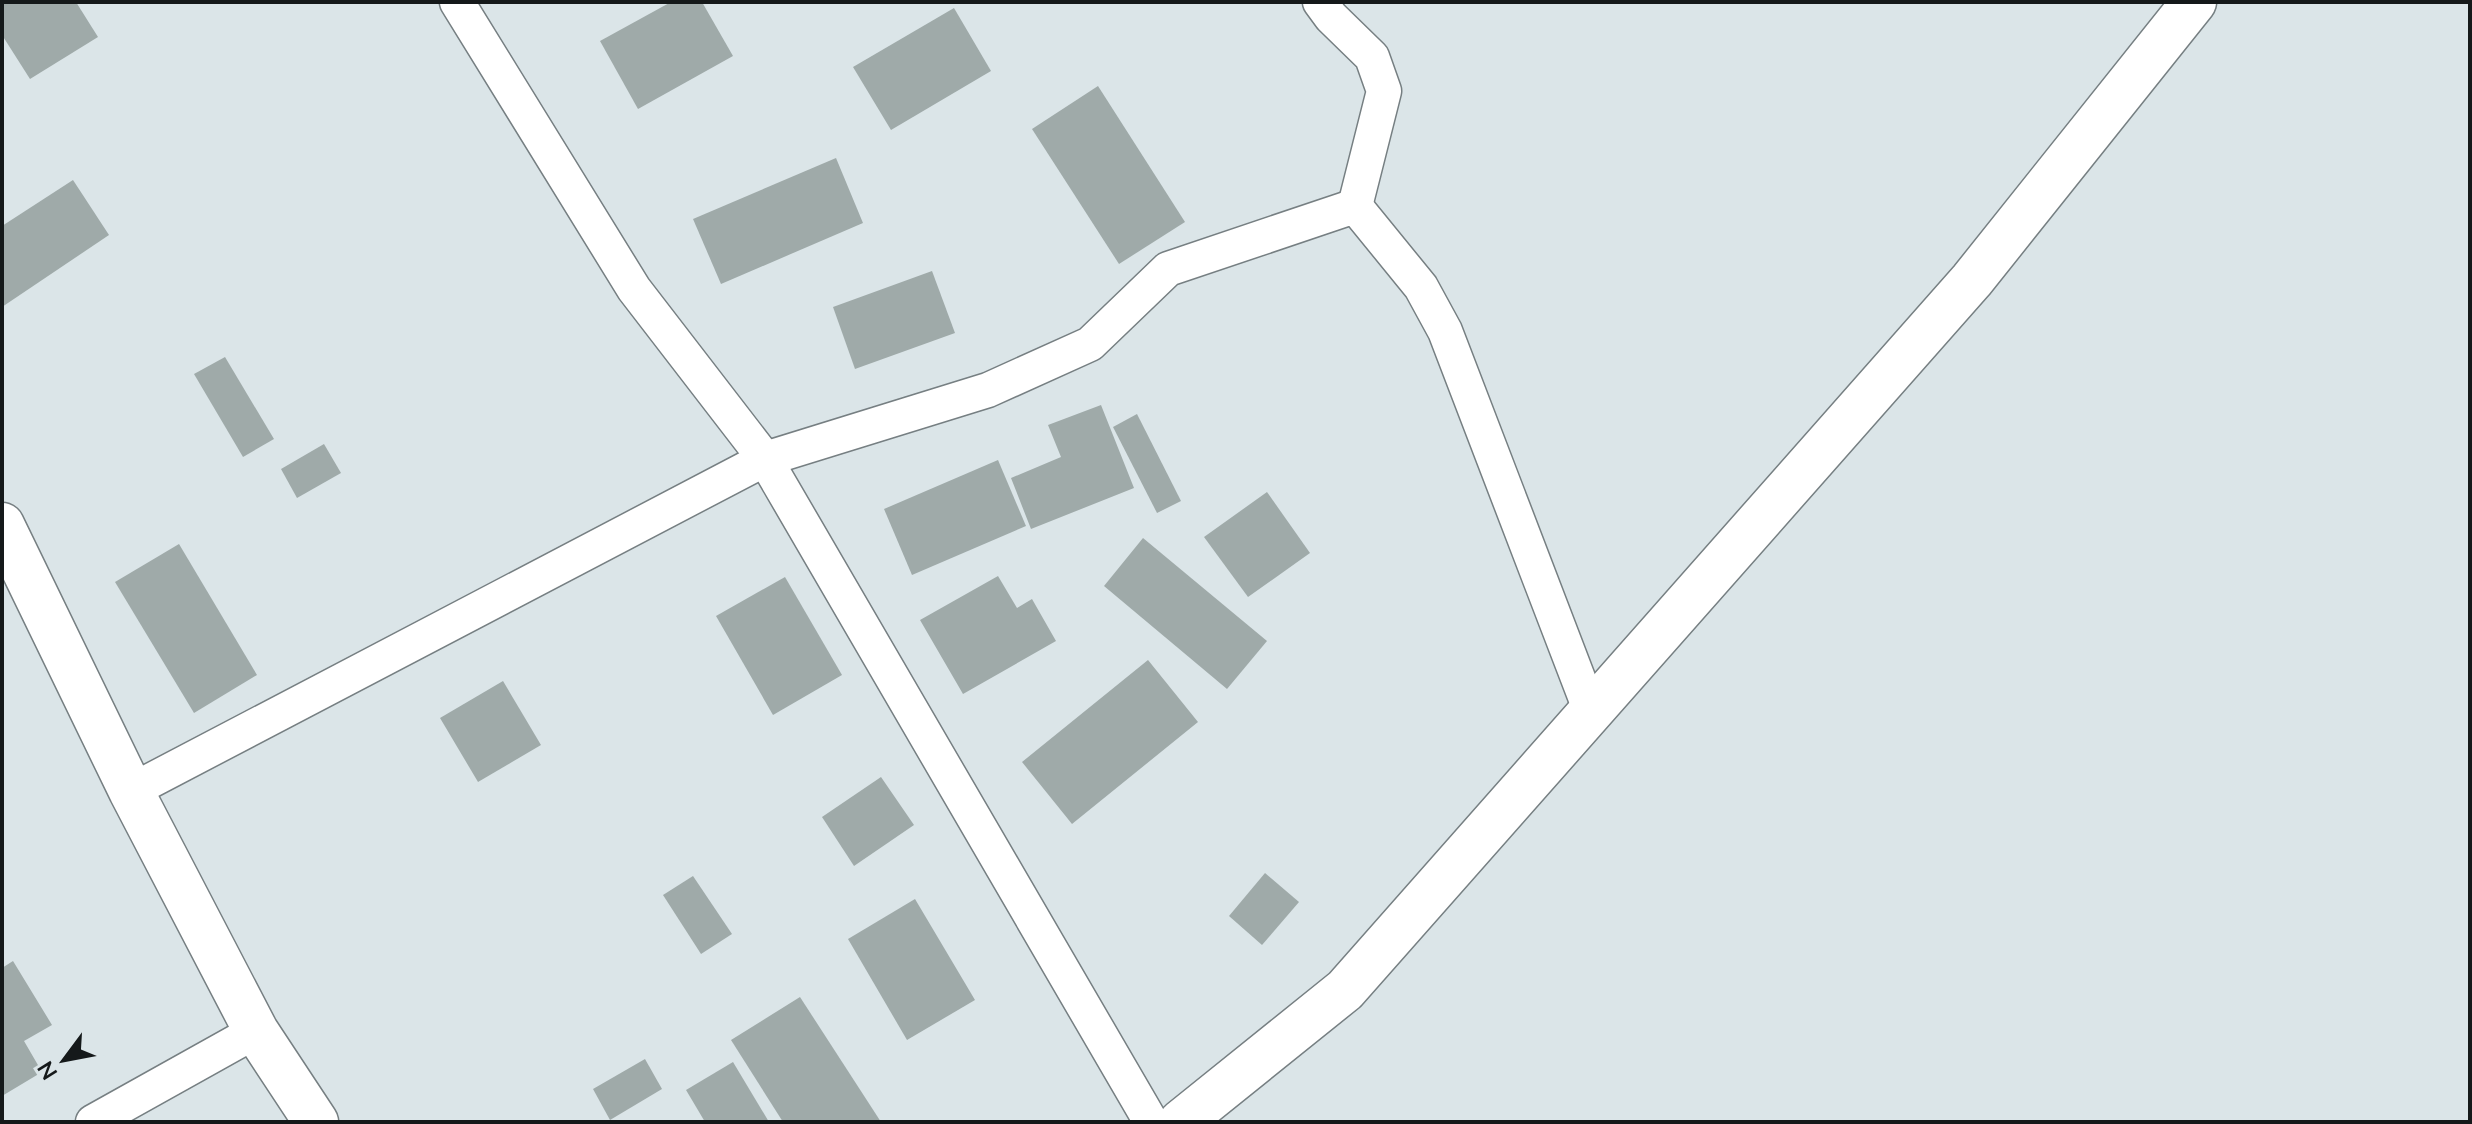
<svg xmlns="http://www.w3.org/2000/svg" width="2472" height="1124" font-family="Mulish,sans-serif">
<rect width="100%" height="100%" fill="#dbe5e8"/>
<!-- building -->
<g fill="#9faaa9">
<path d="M2,2H76L98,37L30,79L2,35Z"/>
<path d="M671,2H702L733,56L638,109L600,41Z"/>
<path d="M954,8L991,71L891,130L853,67Z"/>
<path d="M1098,86L1185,222L1119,264L1032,129Z"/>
<path d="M836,158L863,223L721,284L693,219Z"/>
<path d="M73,180L109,235L2,307V226Z"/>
<path d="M932,271L955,333L855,369L833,307Z"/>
<path d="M225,357L274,439L243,457L194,374Z"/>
<path d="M1101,405L1134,488L1031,529L1011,478L1061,457L1048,425Z"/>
<path d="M1137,414L1181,501L1157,513L1113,427Z"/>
<path d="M324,444L341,473L297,498L281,469Z"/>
<path d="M998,460L1026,526L912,575L884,509Z"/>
<path d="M1267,492L1310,553L1248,597L1204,537Z"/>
<path d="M1143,538L1267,641L1227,689L1104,586Z"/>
<path d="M179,544L257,675L194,713L115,582Z"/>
<path d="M998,576L1017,608L1032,599L1056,641L963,694L920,620Z"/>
<path d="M785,577L842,675L773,715L716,616Z"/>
<path d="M1148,660L1198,722L1072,824L1022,762Z"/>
<path d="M503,681L541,745L478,782L440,718Z"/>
<path d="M881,777L914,825L854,866L822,817Z"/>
<path d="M1265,873L1299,902L1262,945L1229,916Z"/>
<path d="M693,876L732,934L701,954L663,895Z"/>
<path d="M915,899L975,1000L907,1040L848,939Z"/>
<path d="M13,961L52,1025L24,1041L42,1072L2,1096V968Z"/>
<path d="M800,997L881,1122H783L731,1040Z"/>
<path d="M645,1059L662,1089L610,1120L593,1089Z"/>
<path d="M733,1062L769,1122H705L686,1090Z"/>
</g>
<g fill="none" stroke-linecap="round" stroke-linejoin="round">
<!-- street casing -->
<g stroke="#767f82" stroke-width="37">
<g id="street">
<path d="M457,2L634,289L765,459L1151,1122"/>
<path d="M1320,2L1331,17L1372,57L1384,91L1355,206"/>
<path d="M131,791L765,459L988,390L1090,344L1168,269L1355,206L1421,287L1445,331L1591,712"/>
<path d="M93,1122L256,1031"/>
</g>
</g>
<!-- secondary casing -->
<g stroke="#767f82" stroke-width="47">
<g id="secondary">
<path d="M2,525L131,791L256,1031L316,1122"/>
<path d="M1181,1122L1345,990L1972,280L2194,2"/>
</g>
</g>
<!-- street -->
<use href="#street" stroke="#fff" stroke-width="34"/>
<!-- secondary -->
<use href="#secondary" stroke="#fff" stroke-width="44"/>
</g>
<!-- border -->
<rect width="2472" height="1124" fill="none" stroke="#15191a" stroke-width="8"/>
<!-- north arrow -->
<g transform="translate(64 1060) rotate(238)" stroke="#dbe5e8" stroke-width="6" paint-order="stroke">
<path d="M0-6L14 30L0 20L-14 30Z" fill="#15191a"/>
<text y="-12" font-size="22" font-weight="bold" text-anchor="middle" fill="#15191a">N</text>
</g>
</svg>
